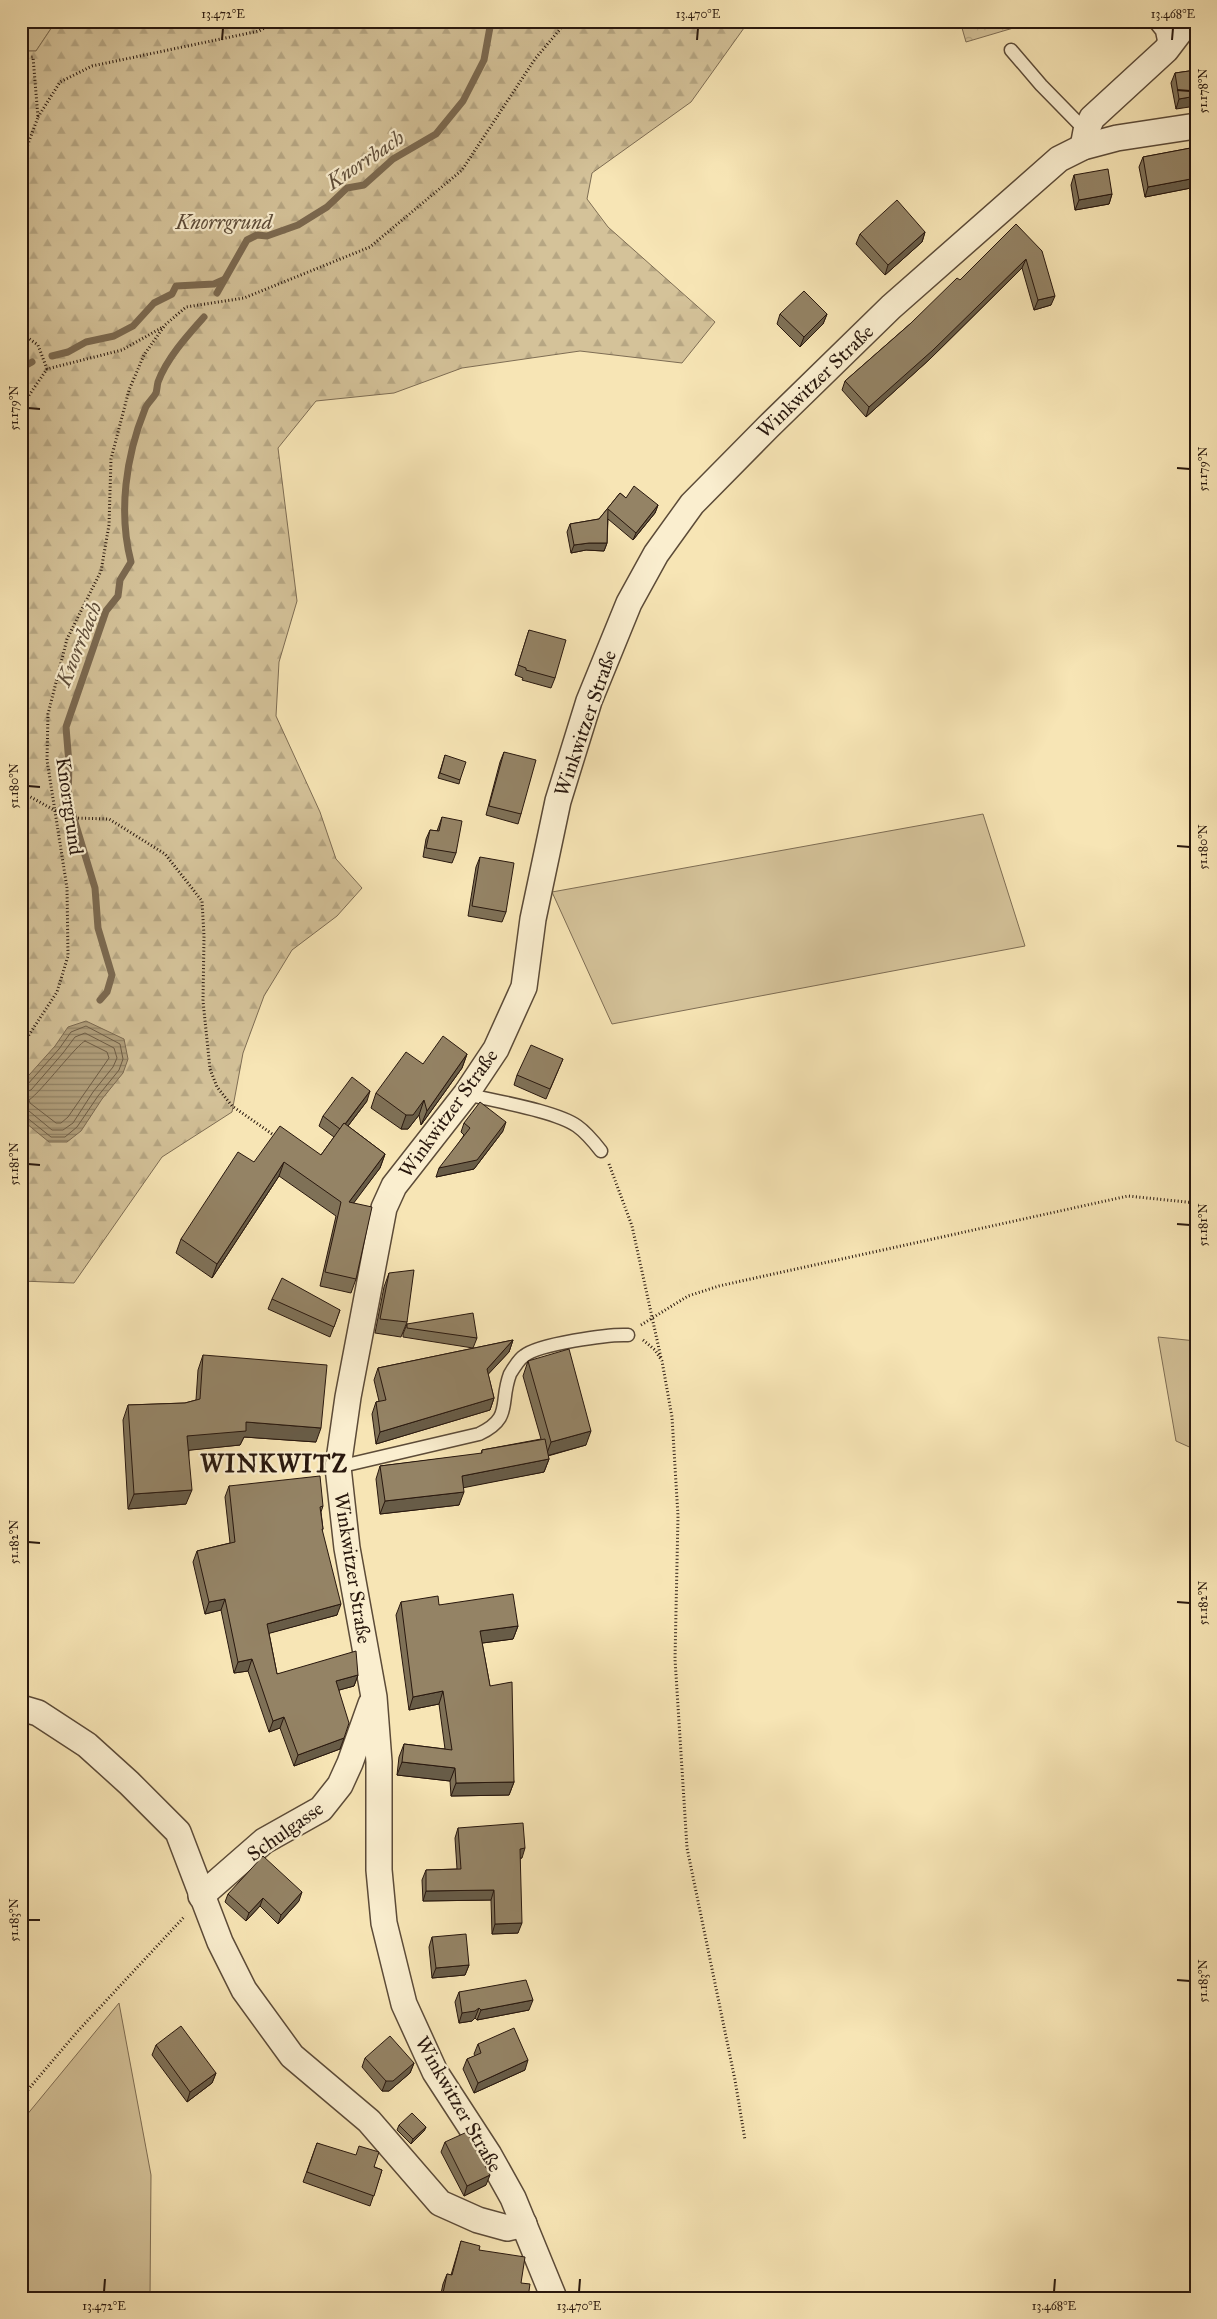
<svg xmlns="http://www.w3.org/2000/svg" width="1217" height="2319" font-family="'IM FELL Great Primer',serif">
<defs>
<pattern id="forest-firs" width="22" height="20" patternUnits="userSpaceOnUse" patternTransform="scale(1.25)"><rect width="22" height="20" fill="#d4c299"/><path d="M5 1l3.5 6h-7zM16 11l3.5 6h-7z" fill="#b6a683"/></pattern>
<pattern id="park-crowns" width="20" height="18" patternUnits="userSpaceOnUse" patternTransform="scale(1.25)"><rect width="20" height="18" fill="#d4c299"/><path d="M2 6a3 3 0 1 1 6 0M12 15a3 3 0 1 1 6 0" fill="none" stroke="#b6a683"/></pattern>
<pattern id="water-rules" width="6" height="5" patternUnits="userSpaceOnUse" patternTransform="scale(1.25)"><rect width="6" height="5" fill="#b19f7c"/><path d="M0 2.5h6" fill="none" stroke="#908164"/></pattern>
</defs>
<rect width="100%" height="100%" fill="#f7e5b5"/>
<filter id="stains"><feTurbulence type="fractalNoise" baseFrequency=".004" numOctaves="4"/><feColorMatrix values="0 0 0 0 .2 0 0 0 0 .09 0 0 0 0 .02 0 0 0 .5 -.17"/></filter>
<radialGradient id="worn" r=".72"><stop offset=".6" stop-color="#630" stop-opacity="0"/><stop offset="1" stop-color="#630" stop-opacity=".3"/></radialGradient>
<!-- green -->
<g fill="#d4c299" stroke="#7e6d54">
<path d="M21,21H56L36,51H21Z"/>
<path d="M983,814L1025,946L612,1024L552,892Z"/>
<path d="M1158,1337L1196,1341V1450L1176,1441Z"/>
<path d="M119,2003L151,2175L150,2298H21V2122Z"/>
</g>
<!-- forest -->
<path fill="url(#forest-firs)" stroke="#7e6d54" d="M56,21H749L691,102L592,173L587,199L608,227L715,322L682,363L580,351L462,368L394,393L316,401L278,448L297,601L279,662L276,716L320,812L336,859L362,888L337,916L292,950L264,996L243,1053L232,1112L162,1157L74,1283L21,1281V51H36Z"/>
<!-- park -->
<path fill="url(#park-crowns)" stroke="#7e6d54" d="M960,21H1037L966,42Z"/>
<!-- water -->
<path fill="url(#water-rules)" stroke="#7b6950" d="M86,1021L124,1039L128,1059L123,1073L102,1099L81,1131L67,1142H49L21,1119V1084L55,1046L68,1027Z"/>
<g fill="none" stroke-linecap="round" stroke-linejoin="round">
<!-- shore -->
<g stroke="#6d5c45" stroke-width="1">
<path d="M85,1041L107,1052L109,1058L68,1117L61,1123H56L30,1103L29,1100C41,1092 78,1043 85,1041Z"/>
<path d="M21,1087L27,1085L59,1049L71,1032L86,1026L120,1044L123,1059L119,1070L98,1096L77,1127L65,1137H51L26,1117L21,1116"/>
<path d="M21,1093L31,1090L63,1053L75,1037L85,1033L114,1048L117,1058L113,1067L93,1092L73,1123L63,1130H52L29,1111L21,1110"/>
</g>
<!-- stream -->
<g stroke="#7b6950" stroke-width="7">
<path d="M217,293L247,240L257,235L267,236L298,225L327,207L347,188L364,185L393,159L436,134L463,101L484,60L490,27L497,21"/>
<path d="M52,356L68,352L86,342L114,336L133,326L154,303L172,294L176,286L214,284L223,280"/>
<path d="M21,368L32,362"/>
<path d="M100,1000L107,992L112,975L98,928L95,888L68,799L69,764L66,727L106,611L118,596L120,580L131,562C118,512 126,456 145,409C147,403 153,399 156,393C157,390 157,386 158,382C167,358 187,336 204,317"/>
</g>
<!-- service casing -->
<g stroke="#5c4b38" stroke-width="15">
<g id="service">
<path d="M1154,21L1162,31L1166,50"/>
<path d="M1011,50L1041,85L1086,131"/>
<path d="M466,1094C494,1101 556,1111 577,1126C587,1133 594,1142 601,1151"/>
<path d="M338,1467L479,1434C513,1418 499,1403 510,1374C513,1369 519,1359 524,1356C538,1344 609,1334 628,1335"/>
</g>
</g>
<!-- minor casing -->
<g stroke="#5c4b38" stroke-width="28">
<g id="minor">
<path d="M1083,147L1086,131L1092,118L1166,50L1188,21"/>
<path d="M21,1708L38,1713L87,1745L129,1783L178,1832L220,1942L244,1990L292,2056L369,2121L440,2203L478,2220L507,2228L524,2224"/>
<path d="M201,1896L264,1841L321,1809L340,1785L350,1763L371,1704"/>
<path d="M554,2298L513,2198L489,2155L435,2072L404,2004L384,1923L379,1870V1762L374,1697L347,1548L338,1467L348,1397L384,1208L394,1186L466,1094L496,1049L524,987L533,919L558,801L589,701L629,603L656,554L692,504L768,427L891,307L1059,159L1083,147L1117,138L1196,126"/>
</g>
</g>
<!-- path -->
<g stroke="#29180e" stroke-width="3" stroke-dasharray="1 2.5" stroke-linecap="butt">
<path d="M21,58L33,57L38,117L21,163"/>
<path d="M38,117L60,82L92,66L259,31L277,21"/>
<path d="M21,333L38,345L47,369L122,350L163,327"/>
<path d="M21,407L47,369"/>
<path d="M21,787L27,795L54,810L74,818L109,819L165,854L202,901L204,936L203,1001L210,1069L217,1087L232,1106L275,1136"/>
<path d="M21,1047L57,992L68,956L67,888L47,760L48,714L67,639L101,571L109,525L111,459L129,390L144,355L165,325L186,307L244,298L370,247L462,170L535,59L567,21"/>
<path d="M609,1164L632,1226L661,1358"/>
<path d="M641,1325L688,1296L719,1286L1128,1196L1196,1203"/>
<path d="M643,1340L655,1350L662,1361L672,1417L678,1516L675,1659L687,1848L735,2080L745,2140"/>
<path d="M21,2098L77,2032L185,1916"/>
</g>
<!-- service -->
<use href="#service" stroke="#faeecf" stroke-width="12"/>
<!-- minor -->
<use href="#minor" stroke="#faeecf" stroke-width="25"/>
</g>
<!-- wall -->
<g fill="#7f7157" stroke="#29180e">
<path d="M1196,70L1176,109L1171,83L1175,73Z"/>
<path d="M1196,147V187L1145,197L1139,167L1143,157Z"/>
<path d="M1074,175L1112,194L1109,204L1075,210L1071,185Z"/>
<path d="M1016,224L1051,305L1034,310L1022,268L930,359L866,417L842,390L845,381L960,280Z"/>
<path d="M925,232L922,242L885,275L856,244L860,234Z"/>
<path d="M780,314H827L823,324L800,347L777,324Z"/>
<path d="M620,493L626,498L658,505L655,513L633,540L608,519L607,543L604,551L586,550L571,553L567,532L570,524L599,519Z"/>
<path d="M529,630L555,678L551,688L522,680L523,678L515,675Z"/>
<path d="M504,752L521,814L518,824L486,815L500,762Z"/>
<path d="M445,755L460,780L459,784L438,778Z"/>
<path d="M442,817L456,853L452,863L423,857L426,839L430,830L437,831Z"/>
<path d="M480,857L506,912L502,922L468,916L476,867Z"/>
<path d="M467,1054L462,1068L421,1125L419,1115L408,1129H401L371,1108L376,1093L423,1064Z"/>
<path d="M563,1059L546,1099L514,1085L517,1075Z"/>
<path d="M367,1101L348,1126L385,1154L380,1168L353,1203L356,1279L351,1293L320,1286L336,1216L279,1176L212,1278L176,1253L181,1239L254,1162L321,1155L334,1137L319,1126L323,1116Z"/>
<path d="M464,1123L503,1131L474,1169L436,1177L464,1135L461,1132Z"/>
<path d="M389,1273L407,1322L401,1337L375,1333L384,1287Z"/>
<path d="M272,1299L340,1310L330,1337L268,1309Z"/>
<path d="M407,1324L477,1338L473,1348L403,1337V1334Z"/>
<path d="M513,1340L509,1352L488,1374L494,1398L490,1410L376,1444L372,1414L376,1402L379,1401L374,1380L378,1368Z"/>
<path d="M203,1355L316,1442L244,1437L240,1445L189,1450L186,1504L128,1509L123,1420L128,1405L185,1403L196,1400L198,1370Z"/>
<path d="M528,1361L586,1445L548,1456L549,1459L544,1472L463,1487L459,1505L380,1514L376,1479L380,1466L481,1454L482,1450L541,1439L523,1376Z"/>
<path d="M229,1486L323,1506L321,1512L323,1529L322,1531L337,1615L269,1633L277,1674L358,1675L354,1686L339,1690L340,1749L294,1766L280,1728L269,1732L248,1671L234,1673L221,1610L205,1614L193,1562L197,1551L230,1543L225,1497Z"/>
<path d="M401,1602L439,1605L518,1626L513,1639L482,1643L490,1686L514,1782L509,1795L451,1796L450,1781L397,1775L399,1757L404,1744L445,1749L439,1704L409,1710L396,1615Z"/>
<path d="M458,1828L522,1858H520L518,1933L492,1934L491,1900L423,1901L422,1880L426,1870L457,1869L455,1838Z"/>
<path d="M228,1894L299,1901L278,1924L260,1906L246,1921L225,1902Z"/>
<path d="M432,1937L469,1965L465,1975L432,1978L429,1947Z"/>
<path d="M459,1992L529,2010L477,2020L475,2018L472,2021L459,2023L455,2002Z"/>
<path d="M478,2044L525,2070L474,2093L463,2069L467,2059L475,2056L474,2054Z"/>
<path d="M156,2045L216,2073L212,2083L187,2102L152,2055Z"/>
<path d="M365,2058L414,2063L410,2073L389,2091H382L362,2067Z"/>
<path d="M399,2125L426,2127L424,2131L411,2144L397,2130Z"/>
<path d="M445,2142L486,2185L464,2196L441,2152Z"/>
<path d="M317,2143L382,2170L370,2206L303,2182Z"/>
<path d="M461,2241L479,2250L521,2283L528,2298H440L443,2284L447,2274L451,2275Z"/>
</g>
<!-- shaded-wall -->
<g fill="#685c47" stroke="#29180e">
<path d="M1196,96V106L1176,109L1179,99Z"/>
<path d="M1196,178V187L1145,197L1148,187Z"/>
<path d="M1112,194L1109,204L1075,210L1079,200Z"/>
<path d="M925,232L922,242L885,275L888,265Z"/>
<path d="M1026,259L1022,268L930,359L866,417L869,407Z"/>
<path d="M1055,296L1051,305L1034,310L1038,300Z"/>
<path d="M827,314L823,324L800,347L804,337Z"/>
<path d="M658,505L655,513L633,540L636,533Z"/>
<path d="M589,543H607L604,551L586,550L571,553L574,545Z"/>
<path d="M467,1054L462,1068L421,1125L427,1111Z"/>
<path d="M370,1091L367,1101L338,1139L341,1130Z"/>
<path d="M424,1100L419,1115L408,1129H401L406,1115Z"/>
<path d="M506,1122L503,1131L474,1169L436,1177L439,1168Z"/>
<path d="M385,1154L380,1168L344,1216L349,1202Z"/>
<path d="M284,1162L279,1176L212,1278L217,1264Z"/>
<path d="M513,1340L509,1352L482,1381L487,1369Z"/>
<path d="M494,1398L490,1410L376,1444L380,1432Z"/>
<path d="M246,1422L321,1428L316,1442L244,1437L240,1445L182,1451L187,1436Z"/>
<path d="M591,1431L586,1445L546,1456L551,1442Z"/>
<path d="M549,1459L544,1472L457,1489L462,1476Z"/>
<path d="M192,1490L186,1504L128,1509L134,1494Z"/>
<path d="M464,1492L459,1505L380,1514L385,1501Z"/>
<path d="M225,1599L221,1610L205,1614L209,1602Z"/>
<path d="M341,1604L337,1615L263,1635L267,1624Z"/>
<path d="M518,1626L513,1639L475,1644L480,1631Z"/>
<path d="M252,1659L248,1671L234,1673L238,1662Z"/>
<path d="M358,1675L354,1686L332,1692L336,1681Z"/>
<path d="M443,1691L439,1704L409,1710L413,1697Z"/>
<path d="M284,1717L280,1728L269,1732L273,1721Z"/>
<path d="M344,1738L340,1749L294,1766L298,1755Z"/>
<path d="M402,1762L455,1768L450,1781L397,1775Z"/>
<path d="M514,1782L509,1795L451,1796L456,1783Z"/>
<path d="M525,1848L522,1858H516L520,1849Z"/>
<path d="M494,1890L491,1900L423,1901L426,1891Z"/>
<path d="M302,1892L299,1901L278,1924L281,1915Z"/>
<path d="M263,1898L260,1906L246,1921L249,1913Z"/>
<path d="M522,1923L518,1933L492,1934L495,1924Z"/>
<path d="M469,1965L465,1975L432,1978L436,1968Z"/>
<path d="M533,2000L529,2010L477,2020L481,2010Z"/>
<path d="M479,2008L475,2018L472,2021L459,2023L462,2013Z"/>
<path d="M528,2060L525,2070L474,2093L478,2083Z"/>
<path d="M414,2063L410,2073L389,2091H382L386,2081Z"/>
<path d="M216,2073L212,2083L187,2102L190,2092Z"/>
<path d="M426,2127L424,2131L411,2144L413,2139Z"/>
<path d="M490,2175L486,2185L464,2196L467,2186Z"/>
</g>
<!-- building -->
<g fill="#948365" stroke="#29180e">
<path d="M1196,70V96L1179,99L1175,73Z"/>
<path d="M1196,147V178L1148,187L1143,157Z"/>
<path d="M1108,169L1112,194L1079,200L1074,175Z"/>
<path d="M897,200L925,232L888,265L860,234Z"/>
<path d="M1016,224L1042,251L1055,296L1038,300L1026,259L933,350L869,407L845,381L910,324L957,278L960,280Z"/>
<path d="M804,291L827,314L804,337L780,314Z"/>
<path d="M634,486L658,505L636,533L608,509L607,543H589L574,545L570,524L599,519L620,493L626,498Z"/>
<path d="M529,630L566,640L555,678L526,670V668L518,665Z"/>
<path d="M504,752L536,760L521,814L489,806Z"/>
<path d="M445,755L466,762L460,780L440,773Z"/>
<path d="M442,817L462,821L456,853L426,848L430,830L439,831Z"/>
<path d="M480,857L514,863L506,912L472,906Z"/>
<path d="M443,1036L467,1054L427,1111L424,1100L413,1115H406L376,1093L406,1052L423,1064Z"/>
<path d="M531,1045L563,1059L550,1089L517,1075Z"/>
<path d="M352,1077L370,1091L345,1124L344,1123L340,1129L323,1116Z"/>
<path d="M480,1102L506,1122L477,1160L439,1168L470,1128L464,1123Z"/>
<path d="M344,1123L385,1154L349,1202L372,1207L356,1279L325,1272L341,1202L284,1162L217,1264L181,1239L238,1152L254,1162L280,1126L321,1155Z"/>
<path d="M414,1270L407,1322L380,1319L389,1273Z"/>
<path d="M282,1278L340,1310L334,1327L272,1299Z"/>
<path d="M473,1313L477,1338L407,1328V1324Z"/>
<path d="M513,1340L487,1369L494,1398L380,1432L376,1402L386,1400L378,1368Z"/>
<path d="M569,1349L591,1431L551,1442L528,1361Z"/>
<path d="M203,1355L327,1365L321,1428L246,1422V1431L187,1436L192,1490L134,1494L128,1405L185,1403L200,1399Z"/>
<path d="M545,1439L549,1459L462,1476L464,1492L385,1501L380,1466L482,1453V1450Z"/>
<path d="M320,1476L323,1506L320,1507L323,1529H322L341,1604L267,1624L277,1674L356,1651L358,1675L336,1681L349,1723L344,1738L298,1755L284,1717L273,1721L252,1659L238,1662L225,1599L209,1602L197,1551L235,1542L229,1486Z"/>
<path d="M513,1594L518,1626L480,1631L490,1686L512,1682L514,1782L456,1783L455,1768L402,1762L404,1744L452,1750L443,1691L413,1697L401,1602L438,1596L439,1605Z"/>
<path d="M523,1823L525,1848L520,1849L522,1923L495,1924L494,1890L426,1891V1870L461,1869L458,1828Z"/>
<path d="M263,1856L302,1892L281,1915L263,1898L249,1913L228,1894Z"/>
<path d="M466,1934L469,1965L436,1968L432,1937Z"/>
<path d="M526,1980L533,2000L481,2010L479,2008L475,2011L462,2013L459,1992Z"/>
<path d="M181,2026L216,2073L190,2092L156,2045Z"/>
<path d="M514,2028L528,2060L478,2083L467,2059L481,2053L478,2044Z"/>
<path d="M390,2036L414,2063L393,2081H386L365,2058Z"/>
<path d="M412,2113L426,2127L413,2139L399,2125Z"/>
<path d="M467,2132L490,2175L467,2186L445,2142Z"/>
<path d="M317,2143L356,2155L359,2146L379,2152L374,2167L382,2170L374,2196L307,2172Z"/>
<path d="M461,2241L480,2246L479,2250L525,2257L521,2283L530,2284L528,2298H442L447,2274L452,2275Z"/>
</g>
<!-- ticks -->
<path fill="none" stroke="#29180e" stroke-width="2" d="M222,40L223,28M697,40L698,28M1172,40L1173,28M1177,90L1190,91M28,408L40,409M1177,468L1190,469M28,786L40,787M1177,846L1190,847M28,1164L40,1165M1177,1224L1190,1225M28,1542L40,1543M1177,1602L1190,1603M28,1920H40M1177,1980L1190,1981M104,2292L105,2279M579,2292L580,2279M1054,2292L1055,2279"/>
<g text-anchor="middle" stroke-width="4.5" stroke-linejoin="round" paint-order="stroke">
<!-- park labels -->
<g font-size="20" font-style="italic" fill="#5c4b38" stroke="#faeecf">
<text x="224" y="229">Knorrgrund</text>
</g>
<!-- street labels -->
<g font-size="20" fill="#29180e" stroke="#faeecf">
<text transform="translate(815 381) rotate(-44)" y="7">Winkwitzer Straße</text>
<text transform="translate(585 723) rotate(-71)" y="7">Winkwitzer Straße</text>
<text transform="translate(70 806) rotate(82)" y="7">Knorrgrund</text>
<text transform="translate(448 1113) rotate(-54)" y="7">Winkwitzer Straße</text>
<text transform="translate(353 1568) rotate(81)" y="7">Winkwitzer Straße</text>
<text transform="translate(285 1831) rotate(-35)" y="7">Schulgasse</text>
<text transform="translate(459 2104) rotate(60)" y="7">Winkwitzer Straße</text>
</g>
<!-- water labels -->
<g font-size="21" font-style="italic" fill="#5f4e3a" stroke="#faeecf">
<text transform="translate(365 160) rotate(-34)" y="7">Knorrbach</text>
<text transform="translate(79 644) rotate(-68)" y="7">Knorrbach</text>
</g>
<!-- district labels -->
<g font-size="25" font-weight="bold" letter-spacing="1" fill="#29180e" stroke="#faeecf">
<text x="274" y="1472">WINKWITZ</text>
</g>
</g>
<!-- margin -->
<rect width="1217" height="2319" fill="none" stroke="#f7e5b5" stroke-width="55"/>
<rect x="28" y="28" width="1162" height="2264" fill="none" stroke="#29180e" stroke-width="2"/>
<g font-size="12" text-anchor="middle" fill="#29180e">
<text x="223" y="18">13.472°E</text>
<text x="698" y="18">13.470°E</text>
<text x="1173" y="18">13.468°E</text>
<text transform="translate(1203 91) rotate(-90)" y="4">51.178°N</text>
<text transform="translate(14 408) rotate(-90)" y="4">51.179°N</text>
<text transform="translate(1203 469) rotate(-90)" y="4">51.179°N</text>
<text transform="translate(14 786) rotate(-90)" y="4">51.180°N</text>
<text transform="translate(1203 847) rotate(-90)" y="4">51.180°N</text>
<text transform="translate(14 1164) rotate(-90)" y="4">51.181°N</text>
<text transform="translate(1203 1225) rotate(-90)" y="4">51.181°N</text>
<text transform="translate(14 1542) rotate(-90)" y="4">51.182°N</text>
<text transform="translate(1203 1603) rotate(-90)" y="4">51.182°N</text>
<text transform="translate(14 1920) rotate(-90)" y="4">51.183°N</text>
<text transform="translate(1203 1981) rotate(-90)" y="4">51.183°N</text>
<text x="104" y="2310">13.472°E</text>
<text x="579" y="2310">13.470°E</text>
<text x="1054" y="2310">13.468°E</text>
</g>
<rect width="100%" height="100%" filter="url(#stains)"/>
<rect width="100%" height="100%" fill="url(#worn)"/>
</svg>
